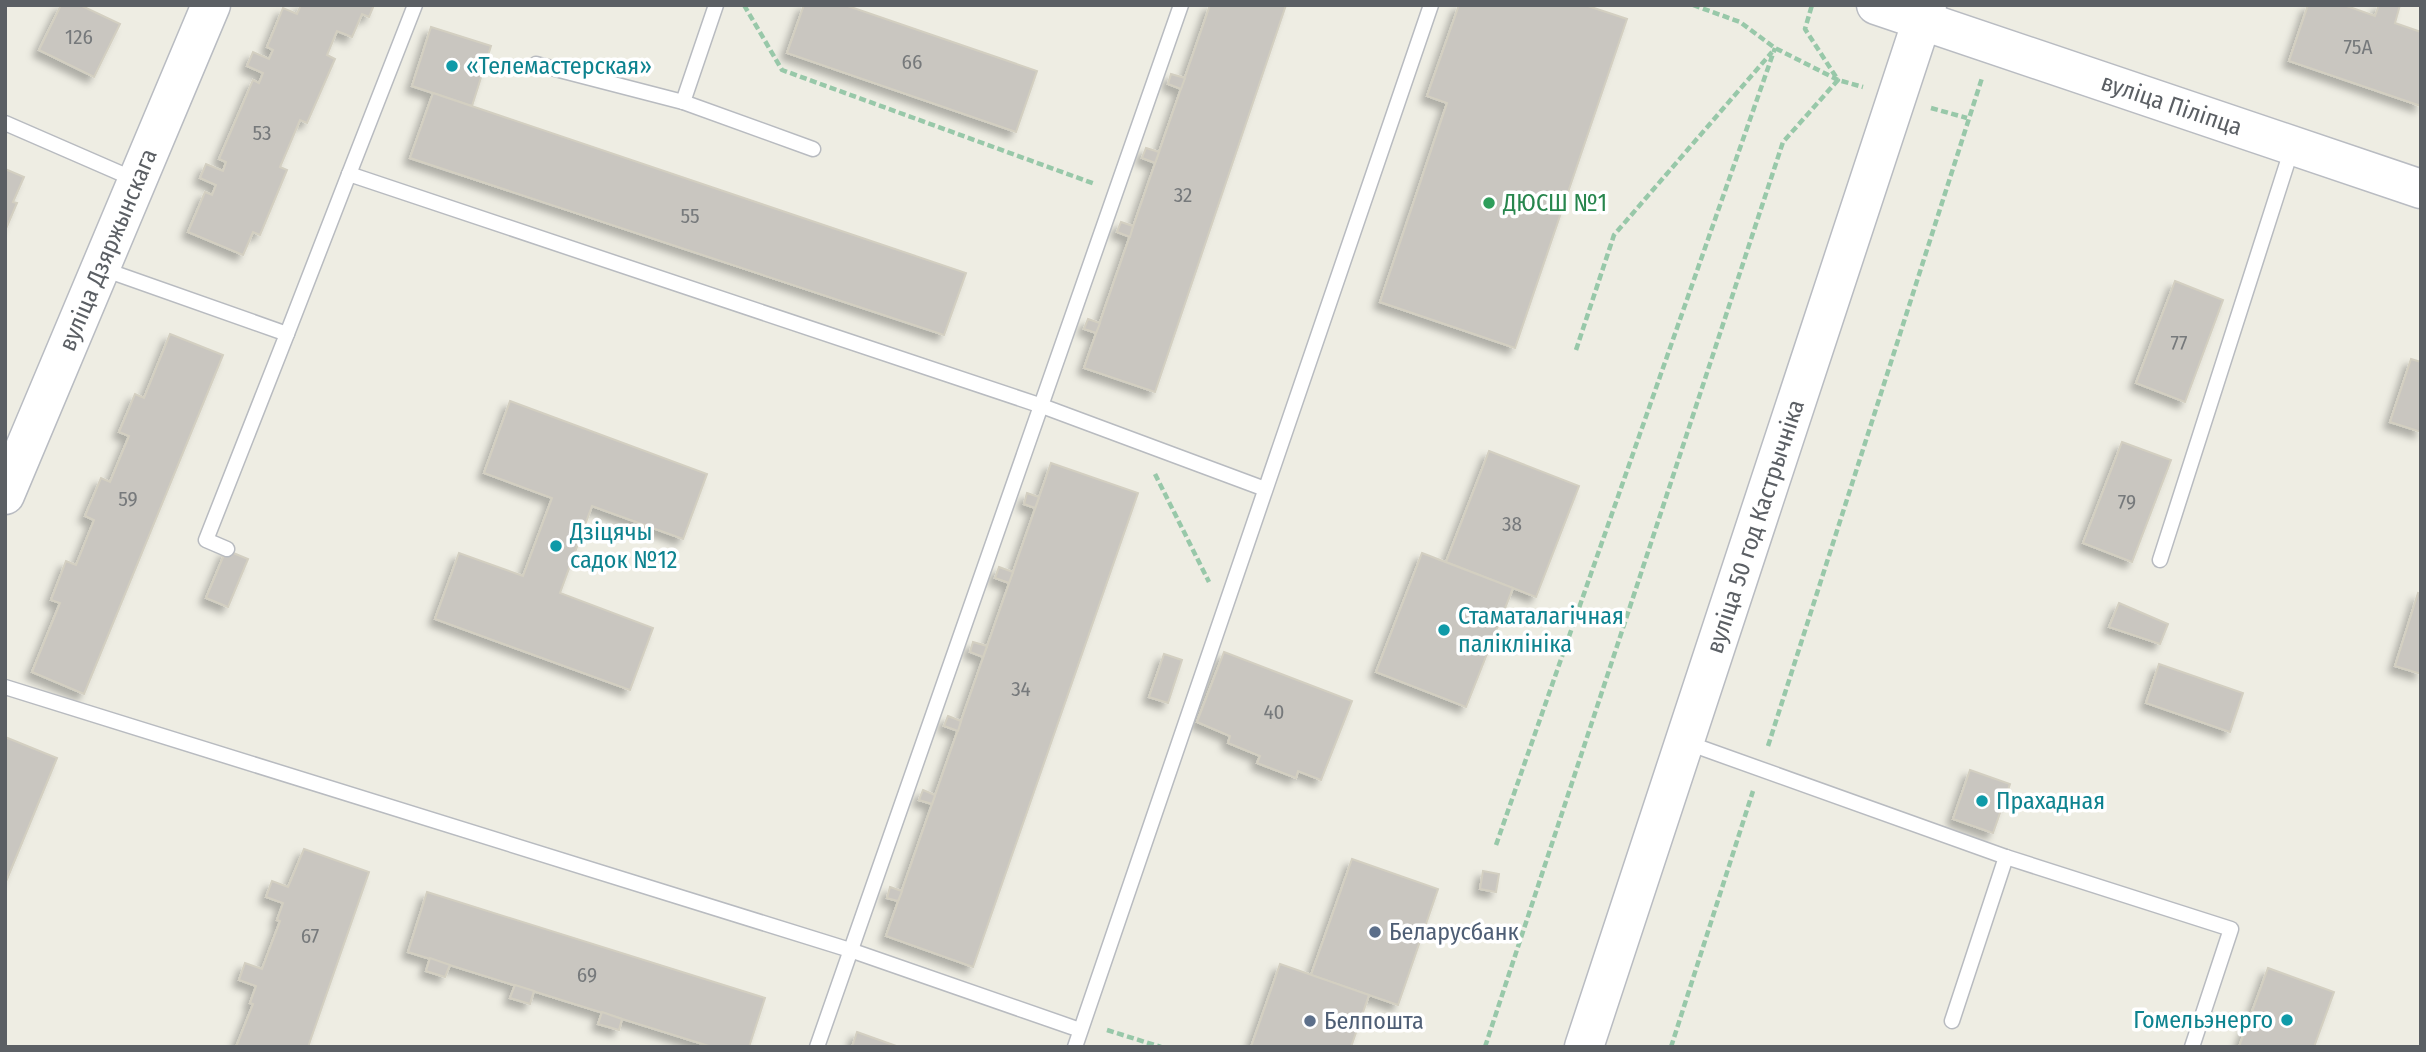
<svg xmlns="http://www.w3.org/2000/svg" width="2426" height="1052" font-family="'Fira Sans Condensed',sans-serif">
<defs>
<filter id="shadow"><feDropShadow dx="-6" dy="6" stdDeviation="3.5" flood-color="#0004"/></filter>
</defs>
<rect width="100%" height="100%" fill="#eeede3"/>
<!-- building -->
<g fill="#c9c6c0" stroke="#d3cfc1" stroke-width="2" filter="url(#shadow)">
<path d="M61,5H80L120,24L94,77L39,50Z"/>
<path d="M301,5H374L369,17L362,14L352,37L337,31L327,55L335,59L307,123L300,120L280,167L287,170L260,235L253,232L243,255L188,232L205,192L212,195L216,185L200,178L206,164L223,171L226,162L219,159L253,80L259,83L263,73L247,66L253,52L269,59L273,50L267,47L283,8L297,14Z"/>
<path d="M804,5H845L1037,71L1016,132L787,53Z"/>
<path d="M1210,5H1286L1155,392L1084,368Z"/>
<path d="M1459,5H1585L1627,19L1515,348L1380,302L1447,103L1427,96Z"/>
<path d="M2308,5H2344L2375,16L2379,5H2400L2395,23L2421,32V106L2289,61Z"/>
<path d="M431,27L491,46L472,106L412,86Z"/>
<path d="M1171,74L1185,78L1181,89L1168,84Z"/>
<path d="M433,93L966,273L944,335L410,158Z"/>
<path d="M1146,148L1159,152L1155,163L1142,158Z"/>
<path d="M5,169L24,177L13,202L17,203L5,231Z"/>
<path d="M1121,222L1133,226L1130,237L1117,232Z"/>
<path d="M2175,281L2223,300L2185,402L2136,383Z"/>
<path d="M1088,319L1100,323L1096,333L1084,329Z"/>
<path d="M170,334L223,355L84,694L32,672L60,603L51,600L66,561L76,565L94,520L85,516L101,478L110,482L129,436L119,432L135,394L144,398Z"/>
<path d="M2411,359L2421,362V432L2390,422Z"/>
<path d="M510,401L707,474L683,539L592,506L560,593L653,628L630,690L435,619L459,553L523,576L552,498L484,473Z"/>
<path d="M2122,442L2171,460L2132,562L2083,543Z"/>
<path d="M1489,451L1579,486L1536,597L1446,562Z"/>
<path d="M1051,463L1138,493L973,967L886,936Z"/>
<path d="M1027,493L1039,497L1035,508L1024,504Z"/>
<path d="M226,550L248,559L228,607L206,598Z"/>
<path d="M1422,553L1513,588L1466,707L1376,672Z"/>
<path d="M999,567L1013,572L1009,583L995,578Z"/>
<path d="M2418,593L2421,594V674L2395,666Z"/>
<path d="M2119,603L2168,624L2160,644L2109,627Z"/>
<path d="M973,642L987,646L983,657L970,652Z"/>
<path d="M1224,652L1352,701L1321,780L1298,771L1296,778L1257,763L1260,756L1228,743L1230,736L1197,722Z"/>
<path d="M1164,654L1182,660L1168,703L1149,697Z"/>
<path d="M2159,664L2243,693L2230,732L2146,703Z"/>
<path d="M948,716L961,721L958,731L944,726Z"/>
<path d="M5,737L57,758L5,884Z"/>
<path d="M1970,770L2010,784L1993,833L1953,819Z"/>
<path d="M923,790L935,795L932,804L919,800Z"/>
<path d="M304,849L369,872L308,1047H236L253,1004L250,1003L256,986L239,980L245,963L262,969L280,921L277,920L283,903L266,897L272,881L288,887Z"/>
<path d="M1352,859L1438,889L1398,1005L1311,975Z"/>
<path d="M1483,871L1499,874L1496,892L1480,889Z"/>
<path d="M890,887L902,891L898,901L887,898Z"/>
<path d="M427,892L765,998L749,1047H712L408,952Z"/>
<path d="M430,958L450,965L445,977L426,971Z"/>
<path d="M1280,964L1369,995L1351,1047H1251Z"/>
<path d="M2268,968L2334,992L2314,1047H2239Z"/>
<path d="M515,985L534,991L530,1004L510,998Z"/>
<path d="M602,1012L622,1019L619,1030L598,1024Z"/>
<path d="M857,1032L899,1047H852Z"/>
</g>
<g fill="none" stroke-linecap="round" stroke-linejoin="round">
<!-- lane casing -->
<g stroke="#b8bbc0" stroke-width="17">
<g id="lane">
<path d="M536,64L683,102L813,149"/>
<path d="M683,102L716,5"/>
<path d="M5,123L136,180"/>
<path d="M349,174L415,5"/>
<path d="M103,269L287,334L206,540L227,549"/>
<path d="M287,334L349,174L1042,406L1265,489"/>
<path d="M2160,560L2292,148"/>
<path d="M5,687L850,950L1080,1030"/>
<path d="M1685,742L2006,857L2231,929L2192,1047"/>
<path d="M1952,1021L2006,857"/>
<path d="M817,1047L1181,5"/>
<path d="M1075,1047L1431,5"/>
</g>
</g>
<!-- secondary casing -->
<g stroke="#b9bcc2" stroke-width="41">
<g id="secondary">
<path id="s1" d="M1876,5L2421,189"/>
<path id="s2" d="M5,495L211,5"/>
<path id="s3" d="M1584,1047L1927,5"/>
</g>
</g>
<!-- path -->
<g stroke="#98c8a9" stroke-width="4.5" stroke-dasharray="7 3.5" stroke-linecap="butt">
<path d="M744,5L782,70L1095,184"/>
<path d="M1693,5L1740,22L1775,48L1838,80L1863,87"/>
<path d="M1931,108L1967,118"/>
<path d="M1576,350L1614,235L1772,52"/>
<path d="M1155,474L1209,582"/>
<path d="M1768,746L1982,78"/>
<path d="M1496,845L1775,48"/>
<path d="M1107,1030L1161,1047"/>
<path d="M1485,1047L1783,142L1838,80L1805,29L1812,5"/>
<path d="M1671,1047L1753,791"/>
</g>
<!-- lane -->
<use href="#lane" stroke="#fff" stroke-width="14"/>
<!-- secondary -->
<use href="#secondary" stroke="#fff" stroke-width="38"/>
</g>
<!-- markers -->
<g fill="#0f9aa8" stroke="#fff" stroke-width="2.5">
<circle cx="452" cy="66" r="7"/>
<circle cx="556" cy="546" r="7"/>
<circle cx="1444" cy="630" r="7"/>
<circle cx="1982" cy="801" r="7"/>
<circle cx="2287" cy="1020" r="7"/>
</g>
<circle fill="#2e9e5b" stroke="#fff" stroke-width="2.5" cx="1489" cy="203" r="7"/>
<g fill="#5c6f8a" stroke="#fff" stroke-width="2.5">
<circle cx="1375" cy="932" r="7"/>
<circle cx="1310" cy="1021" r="7"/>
</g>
<g text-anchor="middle" stroke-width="7" stroke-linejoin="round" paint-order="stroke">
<!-- number labels -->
<g font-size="21" fill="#76797b">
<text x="79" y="44">126</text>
<text x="2358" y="54">75А</text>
<text x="912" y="69">66</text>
<text x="262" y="140">53</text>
<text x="1183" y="202">32</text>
<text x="690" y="223">55</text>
<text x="2179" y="350">77</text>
<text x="128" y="506">59</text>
<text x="2127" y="509">79</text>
<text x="1512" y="531">38</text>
<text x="1021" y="696">34</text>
<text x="1274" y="719">40</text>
<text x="310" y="943">67</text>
<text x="587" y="982">69</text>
</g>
<!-- culture labels -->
<g font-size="24" fill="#0d838f" stroke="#fff" text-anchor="start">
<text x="466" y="74">«Телемастерская»</text>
<text x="570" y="540">Дзіцячы<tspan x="570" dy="28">садок №12</tspan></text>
<text x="1458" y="624">Стаматалагічная<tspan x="1458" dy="28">паліклініка</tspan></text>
<text x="1996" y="809">Прахадная</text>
<text x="2273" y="1028" text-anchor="end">Гомельэнерго</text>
</g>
<!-- street labels -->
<g font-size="24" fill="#5b5f64" stroke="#fff">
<text dy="8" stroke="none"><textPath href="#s1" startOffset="312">вуліца Піліпца</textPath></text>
<text dy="8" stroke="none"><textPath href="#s2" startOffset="266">вуліца Дзяржынскага</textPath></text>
<text dy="8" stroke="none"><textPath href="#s3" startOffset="548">вуліца 50 год Кастрычніка</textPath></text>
</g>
<!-- leisure labels -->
<g font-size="24" fill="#27864d" stroke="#fff" text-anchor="start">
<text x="1503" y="211">ДЮСШ №1</text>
</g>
<!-- service labels -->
<g font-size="24" fill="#4e5e75" stroke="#fff" text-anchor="start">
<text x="1389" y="940">Беларусбанк</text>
<text x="1324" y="1029">Белпошта</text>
</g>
</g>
<!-- border -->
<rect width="2426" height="1052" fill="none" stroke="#5b5f64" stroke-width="14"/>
</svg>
